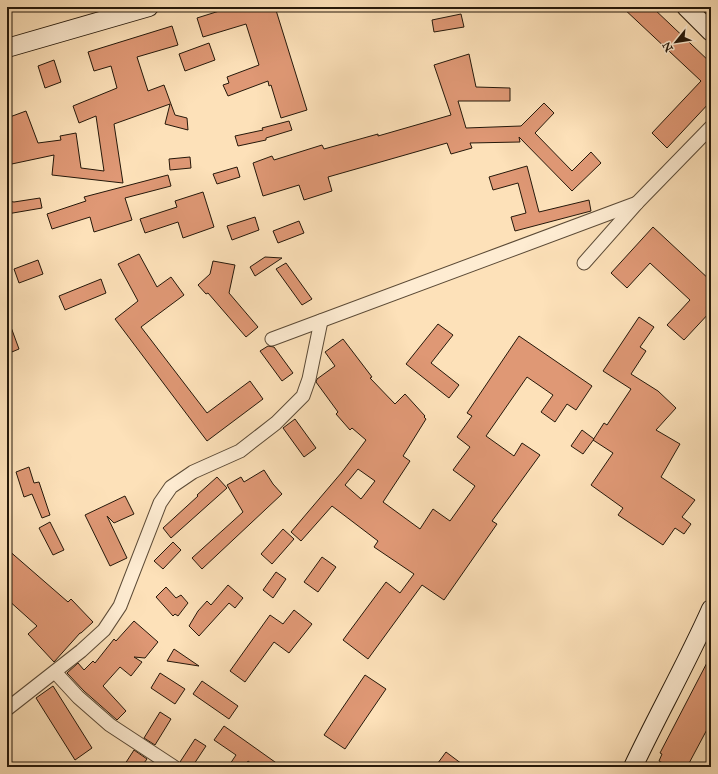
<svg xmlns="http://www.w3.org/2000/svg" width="718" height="774" font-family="'IM FELL Great Primer',serif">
<rect width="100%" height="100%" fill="#fde1b9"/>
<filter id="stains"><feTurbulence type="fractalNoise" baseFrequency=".005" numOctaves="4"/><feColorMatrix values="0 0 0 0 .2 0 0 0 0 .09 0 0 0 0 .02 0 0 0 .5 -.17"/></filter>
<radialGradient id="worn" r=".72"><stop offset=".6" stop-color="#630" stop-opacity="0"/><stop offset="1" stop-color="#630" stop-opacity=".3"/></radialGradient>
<!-- building -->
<g fill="#df9875" stroke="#25180a" fill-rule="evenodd">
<path d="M232,7H275L307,110L281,118L271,85L269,86L268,81L228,96L223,85L229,83L227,77L259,65L246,24L203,37L197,18Z"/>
<path d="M622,7H652L711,63V101L667,148L652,133L701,81Z"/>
<path d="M461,14L464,27L434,32L432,20Z"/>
<path d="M172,26L178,45L137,57L148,91L164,85L175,115L187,118L188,130L165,124L170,104L114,124L123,183L52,175L54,155L7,165V118L26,111L38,143L61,140L60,136L76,133L81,168L104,171L96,116L79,123L73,106L117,88L111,66L94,71L88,52Z"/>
<path d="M209,43L215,60L185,71L179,54Z"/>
<path d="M469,54L476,87L510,88V101H458L466,128L521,126L544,103L554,113L535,133L572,171L591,152L601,163L572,191L519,137L520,142L470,143L472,148L451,154L447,143L328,177L332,191L304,200L299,185L263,196L253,163L272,156L274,160L322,145L324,149L378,134V136L451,115L434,65Z"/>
<path d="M54,60L61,82L45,88L38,66Z"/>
<path d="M289,121L292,130L266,138V140L238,146L235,136L263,130L262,128Z"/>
<path d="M190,157L191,168L170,170L169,159Z"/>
<path d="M527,166L539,212L589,200L591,211L515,231L511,217L526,213L518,183L493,190L489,177Z"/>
<path d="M237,167L240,177L217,184L213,174Z"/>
<path d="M168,175L171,186L125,198L132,220L94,232L90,217L52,229L47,214L86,201L84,197Z"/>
<path d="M203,192L214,227L183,238L178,222L145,233L140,219L177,207L175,201Z"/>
<path d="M40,198L42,208L7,214V201L14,202Z"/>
<path d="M255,217L259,230L232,240L227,226Z"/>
<path d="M299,221L304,233L278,243L273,231Z"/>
<path d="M653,227L711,281V311L684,340L667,325L690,300L650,263L627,288L611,273Z"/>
<path d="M139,254L157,287L171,277L184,295L141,327L207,413L250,381L263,399L207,441L115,319L138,301L118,264Z"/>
<path d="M265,257L282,258L255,276L250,267Z"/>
<path d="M38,260L43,274L19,283L14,269Z"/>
<path d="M213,261L235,265L229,293L258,327L246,337L208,293L206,294L198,285L210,274Z"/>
<path d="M286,263L312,299L302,305L276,269Z"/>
<path d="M101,279L106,293L65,310L59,296Z"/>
<path d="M639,317L654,327L640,347L646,351L631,374L658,391L676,408L656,430L680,444L661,477L695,500L682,517L691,524L684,534L675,528L663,545L618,515L623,508L591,485L613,453L593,440L604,423L607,425L631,389L603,371Z"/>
<path d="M8,319L19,349L7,354V320Z"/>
<path d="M438,324L453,335L431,363L459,385L449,398L406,364Z"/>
<path d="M519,336L592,386L576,410L567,404L555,422L541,412L553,395L527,377L486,436L514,456L522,443L540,455L492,521L497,524L444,600L422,585L368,659L343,640L386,582L400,593L414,574L374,547L378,541L332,506L301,541L291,532L342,472L366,440L352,428L350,430L336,414L338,412L316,382L317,379L335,366L325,352L343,339L372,377L370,378L395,404L405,394L425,416L424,417L426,419L403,456L410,461L383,502L420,529L433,509L450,521L475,486L453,470L470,447L457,437L472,416L467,413ZM358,469L375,481L361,499L345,485Z"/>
<path d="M268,346L274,347L293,373L282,381L260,351Z"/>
<path d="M295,419L316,448L304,457L283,428Z"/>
<path d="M582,430L594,439L583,454L571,446Z"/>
<path d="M29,467L34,483L39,482L50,515L42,518L32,494L24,497L16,472Z"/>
<path d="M264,470L273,484L282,494L202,569L192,558L243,512L227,485L241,477L244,482Z"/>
<path d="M217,477L227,488L171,538L163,528L198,496L197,495Z"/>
<path d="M125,496L134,514L114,523L107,516L127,558L110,566L85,515Z"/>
<path d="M50,522L64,550L53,555L39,528Z"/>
<path d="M283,529L294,539L272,564L261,554Z"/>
<path d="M173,542L181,550L163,569L154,561Z"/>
<path d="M7,549L68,602L71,599L93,622L81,633H80L54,662L28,634L37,626L7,599Z"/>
<path d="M322,557L336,567L318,592L304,582Z"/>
<path d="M276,572L286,579L273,598L263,590Z"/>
<path d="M228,585L243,598L235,608L229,603L199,636L189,626L198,611L207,601L211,605Z"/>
<path d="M166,587L176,598L181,595L188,603L178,616L175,614L173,616L156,597Z"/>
<path d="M294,610L312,624L289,653L274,642L245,682L230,671L270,615L283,624Z"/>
<path d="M134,621L158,642L145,658L134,657L142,662L131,676L120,667L103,686L126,711L117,720L84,691L67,673L78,663L84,670L93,661L95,663L114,639L116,641Z"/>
<path d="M174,649L199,666L167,661Z"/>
<path d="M711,655V722L687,767H670L659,761L662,754L660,753Z"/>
<path d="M160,673L185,689L175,704L151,688Z"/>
<path d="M365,675L386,689L345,749L324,735Z"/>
<path d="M202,681L238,706L229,719L193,694Z"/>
<path d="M53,686L92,748L75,760L36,698Z"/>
<path d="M160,712L171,719L155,745L144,738Z"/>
<path d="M224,726L244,740L282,767H256L248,761L244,767H228L236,755L214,740Z"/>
<path d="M195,739L206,746L192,767H186L180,762Z"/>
<path d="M134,750L147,759L141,767H123Z"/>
<path d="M446,752L466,767H435Z"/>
</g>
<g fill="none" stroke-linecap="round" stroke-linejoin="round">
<!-- street casing -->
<g stroke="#5b4a36" stroke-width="15">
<g id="street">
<path d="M584,263L637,203L711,127"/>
<path d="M272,339L637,203"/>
<path d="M55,672L78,697L110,725L174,767"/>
<path d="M7,709L81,651L104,630L120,606L160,503L171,487L193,472L240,451L276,423L303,396L309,379L321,321"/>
</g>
</g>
<!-- secondary casing -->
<g stroke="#25180a" stroke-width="20">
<g id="secondary">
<path d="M686,7L711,32"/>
<path d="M7,48L149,7"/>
<path d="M633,767C658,714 687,663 711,609"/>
</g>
</g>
<!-- street -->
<use href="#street" stroke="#feecd2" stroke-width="13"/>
<!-- secondary -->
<use href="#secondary" stroke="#feecd2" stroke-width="18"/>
</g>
<!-- margin -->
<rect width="718" height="774" fill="none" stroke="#fde1b9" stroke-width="24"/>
<rect x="8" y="8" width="702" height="758" fill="none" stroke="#25180a" stroke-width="2"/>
<rect x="12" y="12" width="694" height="750" fill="none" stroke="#25180a"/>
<!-- north arrow -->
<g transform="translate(676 42) rotate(240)" stroke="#feecd2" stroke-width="3" paint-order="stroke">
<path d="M0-3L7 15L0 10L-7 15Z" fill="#25180a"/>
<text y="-6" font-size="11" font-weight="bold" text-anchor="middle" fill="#25180a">N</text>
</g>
<rect width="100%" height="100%" filter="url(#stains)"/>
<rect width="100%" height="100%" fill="url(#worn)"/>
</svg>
